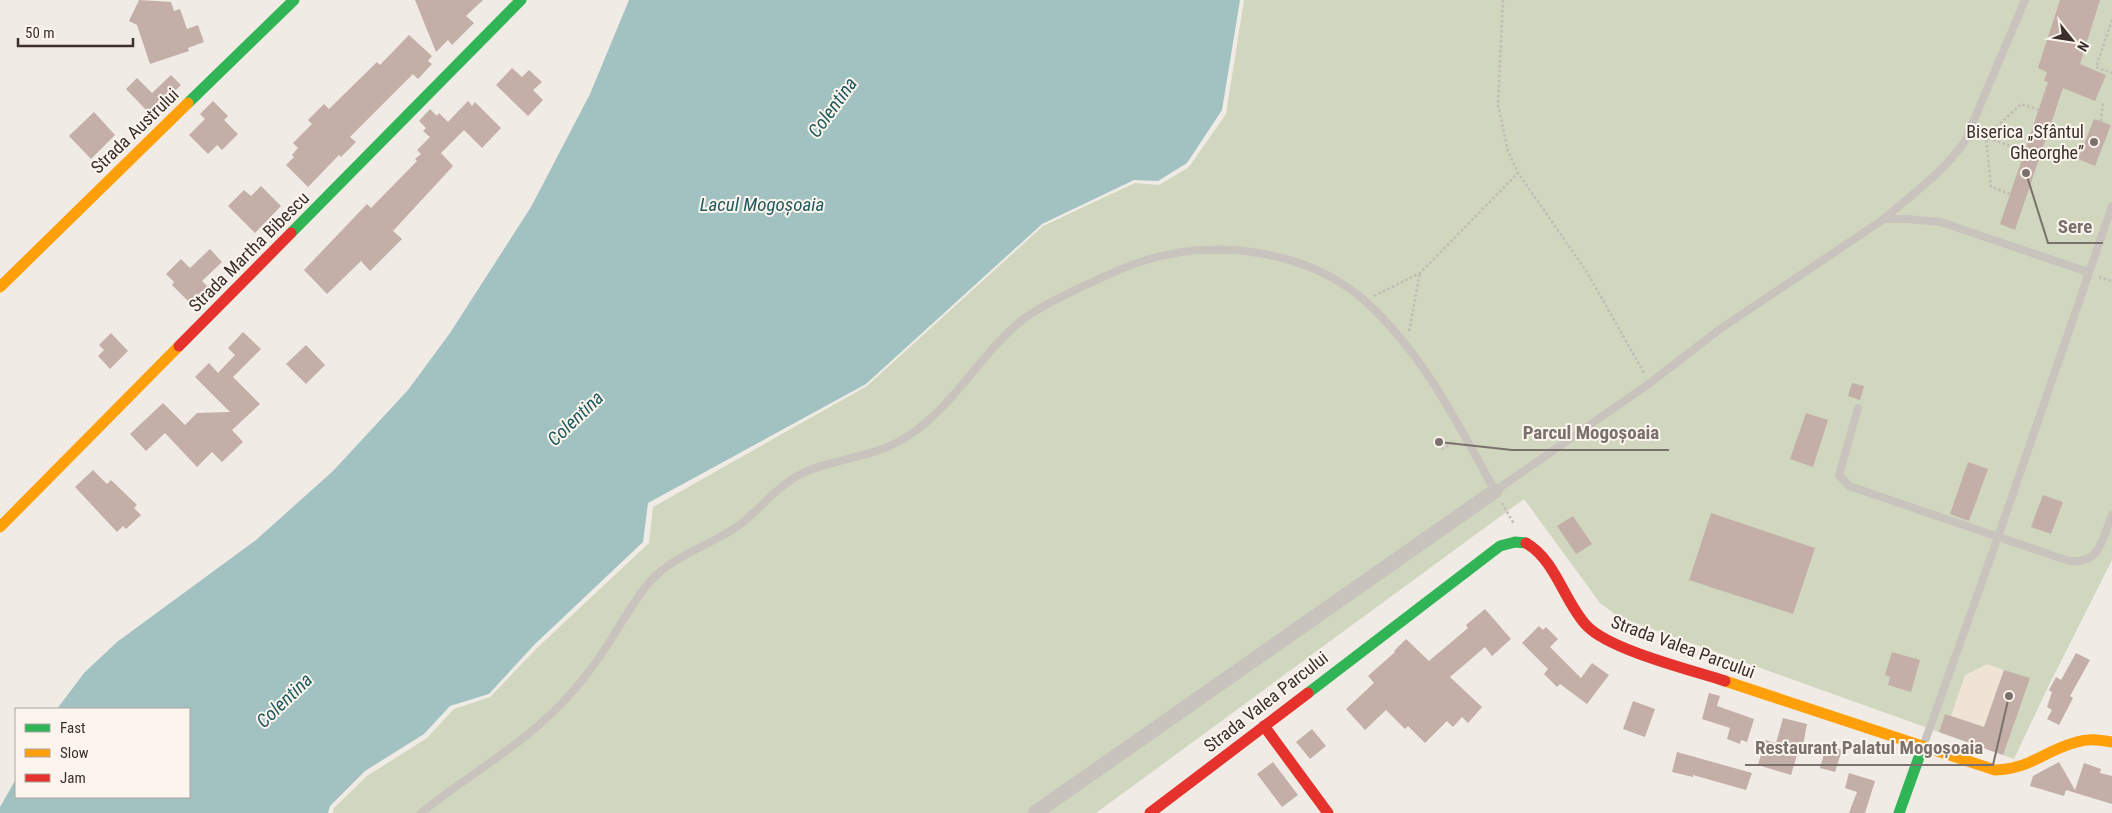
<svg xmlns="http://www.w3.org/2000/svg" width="2112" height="813" font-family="'Roboto Condensed',sans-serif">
<rect width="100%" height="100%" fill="#f0ebe5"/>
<!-- green -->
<path fill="#d1d6bf" d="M1244,0H2112V560L2048,687L2014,759L1619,617L1600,603L1524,499L1096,813H333L334,808L367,776L427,738L454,709L490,697L537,648L649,543L653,507L867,386L1043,226L1135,183L1159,185L1189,167L1226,114Z"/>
<!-- plaza -->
<path fill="#eee3d5" d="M1987,664L2004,670L1984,727L1951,716L1965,675Z"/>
<!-- water -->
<path fill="#a1c2c1" d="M629,0H1240L1222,110L1187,163L1158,181L1134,180L1042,224L866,384L648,503L643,542L534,645L489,694L450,706L424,734L365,771L330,806L328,813H0V807L16,779V797H189V709H57L84,673L117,642L256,540L333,471L408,390L450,333L531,207L590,94Z"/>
<!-- building -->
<g fill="#c3afa7">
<path d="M139,0L171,2L174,11L180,9L187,29L198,25L204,42L188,48L189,51L150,64L137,25L129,21Z"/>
<path d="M415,0H483L466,16L474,23L452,45L448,40L436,52Z"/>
<path d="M2060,0H2100L2080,64L2106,75L2095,101L2063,88L2015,230L2000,224L2048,82L2044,81L2047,72L2038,68Z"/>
<path d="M409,35L432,56L428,61L432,64L418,79L413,74L350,137L356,142L341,157L339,155L308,187L286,165L294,157L292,155L298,148L293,143L312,124L308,120L324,104L329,109L377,62L380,65Z"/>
<path d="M512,68L522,77L529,70L542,82L533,90L543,100L528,116L496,85Z"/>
<path d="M171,75L181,85L150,114L126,89L137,78L152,93Z"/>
<path d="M213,101L228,116L224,120L238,134L222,150L217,145L208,154L189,135L205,119L200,114Z"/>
<path d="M468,101L472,106L475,102L501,128L482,148L464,130L441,153L453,166L393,231L402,239L370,271L361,261L327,294L304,270L367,204L371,208L417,161L415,159L421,154L417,150L430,137L423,131L426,128L419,121L430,109L437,116L439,113L448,122Z"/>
<path d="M94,112L115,135L91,159L69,136Z"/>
<path d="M2094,119L2111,125L2095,166L2078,159Z"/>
<path d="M261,186L281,206L255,233L228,206L244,190L251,196Z"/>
<path d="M210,249L222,262L202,281L208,287L189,302L172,285L174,282L166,274L181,259L190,268Z"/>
<path d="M243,332L261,349L233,377L260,404L232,430L243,442L222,462L212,452L197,467L165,433L146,451L130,434L163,403L185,425L197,413L230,412L195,377L209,363L218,373L235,355L228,348Z"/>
<path d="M111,333L128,351L110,369L98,356L104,350L99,345Z"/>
<path d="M306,345L325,365L306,384L286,364Z"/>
<path d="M1852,383L1864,386L1860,400L1848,396Z"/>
<path d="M1806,413L1828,420L1813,467L1790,459Z"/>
<path d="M1968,462L1988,469L1969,521L1950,514Z"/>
<path d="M93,470L107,484L111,480L137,505L134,508L141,515L126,529L123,526L117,532L75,487Z"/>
<path d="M2043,495L2063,502L2051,534L2031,527Z"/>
<path d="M1711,513L1815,548L1793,614L1689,580Z"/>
<path d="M1573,516L1592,544L1576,554L1557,526Z"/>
<path d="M1485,609L1511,639L1492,656L1485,647L1450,677L1482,707L1468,723L1462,717L1453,727L1447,721L1425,743L1408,726L1405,729L1386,710L1365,730L1346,709L1374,683L1368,676L1395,652L1394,651L1406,639L1429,661L1468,628L1466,625Z"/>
<path d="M1539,626L1543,630L1546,627L1558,639L1550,647L1581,678L1592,663L1609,675L1587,704L1560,684L1557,687L1544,674L1548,669L1522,643Z"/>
<path d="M1892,652L1920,660L1911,692L1888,685L1890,677L1885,675Z"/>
<path d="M2076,653L2090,660L2070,696L2073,698L2059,725L2047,719L2052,710L2047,707L2052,692L2049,690L2056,677L2061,680Z"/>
<path d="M2004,670L2030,678L2003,755L1939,732L1945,714L1984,727Z"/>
<path d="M1709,693L1720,696L1717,706L1754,719L1747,742L1741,740L1740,744L1727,739L1730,728L1702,719Z"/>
<path d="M1633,701L1655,709L1645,737L1623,729Z"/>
<path d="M1783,718L1807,724L1801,756L1797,755L1791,775L1758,765L1765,740L1776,743Z"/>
<path d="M1312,729L1326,746L1310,759L1296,742Z"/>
<path d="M1830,746L1842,750L1835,772L1820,768L1824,754L1828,755Z"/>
<path d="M1677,752L1752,773L1746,790L1693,775V777L1672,772Z"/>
<path d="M1273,762L1298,795L1282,807L1257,774Z"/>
<path d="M2059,762L2075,790L2084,763L2101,769L2100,773L2112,776V804L2066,790L2064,796L2030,786L2033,776Z"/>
<path d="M1849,773L1875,781L1865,813H1849L1857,792L1845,788Z"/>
</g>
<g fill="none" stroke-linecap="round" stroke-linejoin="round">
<!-- path -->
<g stroke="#c2bbb6" stroke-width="2.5" stroke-dasharray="2.5 2.5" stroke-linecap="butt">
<path d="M1503,0L1498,105L1508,151L1518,173L1587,272L1644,373"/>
<path d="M2112,20L2096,67L2112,73"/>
<path d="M2101,121L2103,102"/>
<path d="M1979,135L2025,151"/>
<path d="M2010,194L1991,187L1986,137L2021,104L2039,110"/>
<path d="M2099,277L2112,281"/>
<path d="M1374,296L1420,273L1518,173"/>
<path d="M1409,331L1420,273"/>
<path d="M1442,449L1455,441"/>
<path d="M1502,503L1514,524"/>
</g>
<!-- lane -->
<g stroke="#c9c3be" stroke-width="8">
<path d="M1884,219C1912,194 1944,172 1965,141L2025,0"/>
<path d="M1858,408L1839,475L1849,486L2069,561C2101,564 2102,539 2112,515"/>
<path d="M1924,744L1998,537L2112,206"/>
<path d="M421,813C474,770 527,744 573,691C590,672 605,650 618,628C633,606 643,584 665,568C687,551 715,542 738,526C761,509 776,486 803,473C837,457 876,458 908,436C956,405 981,351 1026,317C1045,304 1067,294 1088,284C1107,275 1126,266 1146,260C1217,238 1309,251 1365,301C1423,353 1458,424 1495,491L1650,383L1720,329L1884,219H1907L1941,222L2088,272"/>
</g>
<!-- street -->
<path stroke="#c9c3be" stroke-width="15" d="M1035,813L1495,491"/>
<!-- fast -->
<g stroke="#30b455" stroke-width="11">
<path d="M188,103L294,0"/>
<path d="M291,233L521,0"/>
<path d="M1308,693L1500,546L1515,542L1526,543"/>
<path d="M1899,813L1923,746"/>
</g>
<!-- slow -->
<g stroke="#ff9f0a" stroke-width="11">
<path d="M0,287L188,103"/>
<path d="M0,527L179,346"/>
<path d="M1725,681L1995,770C2031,769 2045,750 2077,742C2088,738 2100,740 2112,742"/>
</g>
<!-- jam -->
<g stroke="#e5322d" stroke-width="11">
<path d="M179,346L291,233"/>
<path d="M1526,543C1556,560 1564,602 1587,626C1610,650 1691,670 1725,681"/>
<path d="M1264,726L1328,813"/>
<path d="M1150,813L1308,693"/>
</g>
</g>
<!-- markers -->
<circle fill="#7a716c" stroke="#fbf5ee" stroke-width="2" cx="2094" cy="142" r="5"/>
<g text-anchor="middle" stroke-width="4" stroke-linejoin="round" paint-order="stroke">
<!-- street labels -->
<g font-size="18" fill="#3b302b" stroke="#fbf5ee">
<text transform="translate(135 131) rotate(-44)" y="6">Strada Austrului</text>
<text transform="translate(249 252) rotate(-45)" y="6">Strada Martha Bibescu</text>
<text transform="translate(1683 647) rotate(20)" y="6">Strada Valea Parcului</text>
<text transform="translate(1266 702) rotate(-38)" y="6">Strada Valea Parcului</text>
</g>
<!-- poi labels -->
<g font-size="18" fill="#3b302b" stroke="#fbf5ee" text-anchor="end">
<text x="2084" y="138">Biserica „Sfântul<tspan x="2084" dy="21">Gheorghe”</tspan></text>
</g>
<!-- water labels -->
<g font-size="19" font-style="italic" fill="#1f5a5e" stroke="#fbf5ee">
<text transform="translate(832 107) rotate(-54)" y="7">Colentina</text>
<text x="762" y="211">Lacul Mogoșoaia</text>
<text transform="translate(575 418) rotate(-44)" y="7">Colentina</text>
<text transform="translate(284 700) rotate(-44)" y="7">Colentina</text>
</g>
</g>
<!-- callouts -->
<path fill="none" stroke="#7a716c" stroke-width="2" d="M2026 173L2048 243H2103M1439 442L1512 450H1669M2009 696L1993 765H1745"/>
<g fill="#7a716c" stroke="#fbf5ee" stroke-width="2">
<circle cx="2026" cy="173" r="5"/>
<circle cx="1439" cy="442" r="5"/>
<circle cx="2009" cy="696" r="5"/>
</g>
<g font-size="19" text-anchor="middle" font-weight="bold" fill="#7a716c" stroke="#fbf5ee" stroke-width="4" stroke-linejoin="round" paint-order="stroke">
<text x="2075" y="233">Sere</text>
<text x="1591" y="439">Parcul Mogoșoaia</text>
<text x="1869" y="754">Restaurant Palatul Mogoșoaia</text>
</g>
<!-- legend -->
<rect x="15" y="708" width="175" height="90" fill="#fbf5ee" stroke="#aea6a0"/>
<rect x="25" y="724" width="25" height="8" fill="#30b455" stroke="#aea6a0"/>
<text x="60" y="733" font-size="15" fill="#3b302b">Fast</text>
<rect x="25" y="749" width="25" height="8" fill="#ff9f0a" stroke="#aea6a0"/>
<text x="60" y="758" font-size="15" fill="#3b302b">Slow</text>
<rect x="25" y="774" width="25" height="8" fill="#e5322d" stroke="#aea6a0"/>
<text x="60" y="783" font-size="15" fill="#3b302b">Jam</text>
<!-- north arrow -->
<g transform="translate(2072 40) rotate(120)" stroke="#fbf5ee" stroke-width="4" paint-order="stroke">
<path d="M0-4L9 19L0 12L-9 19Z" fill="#3b302b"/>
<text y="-8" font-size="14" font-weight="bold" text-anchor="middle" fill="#3b302b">N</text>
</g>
<!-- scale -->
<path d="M18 38v8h115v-8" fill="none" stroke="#3b302b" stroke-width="2.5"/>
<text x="25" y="38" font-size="15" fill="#3b302b" stroke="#fbf5ee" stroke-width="4" paint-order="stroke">50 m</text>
</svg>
